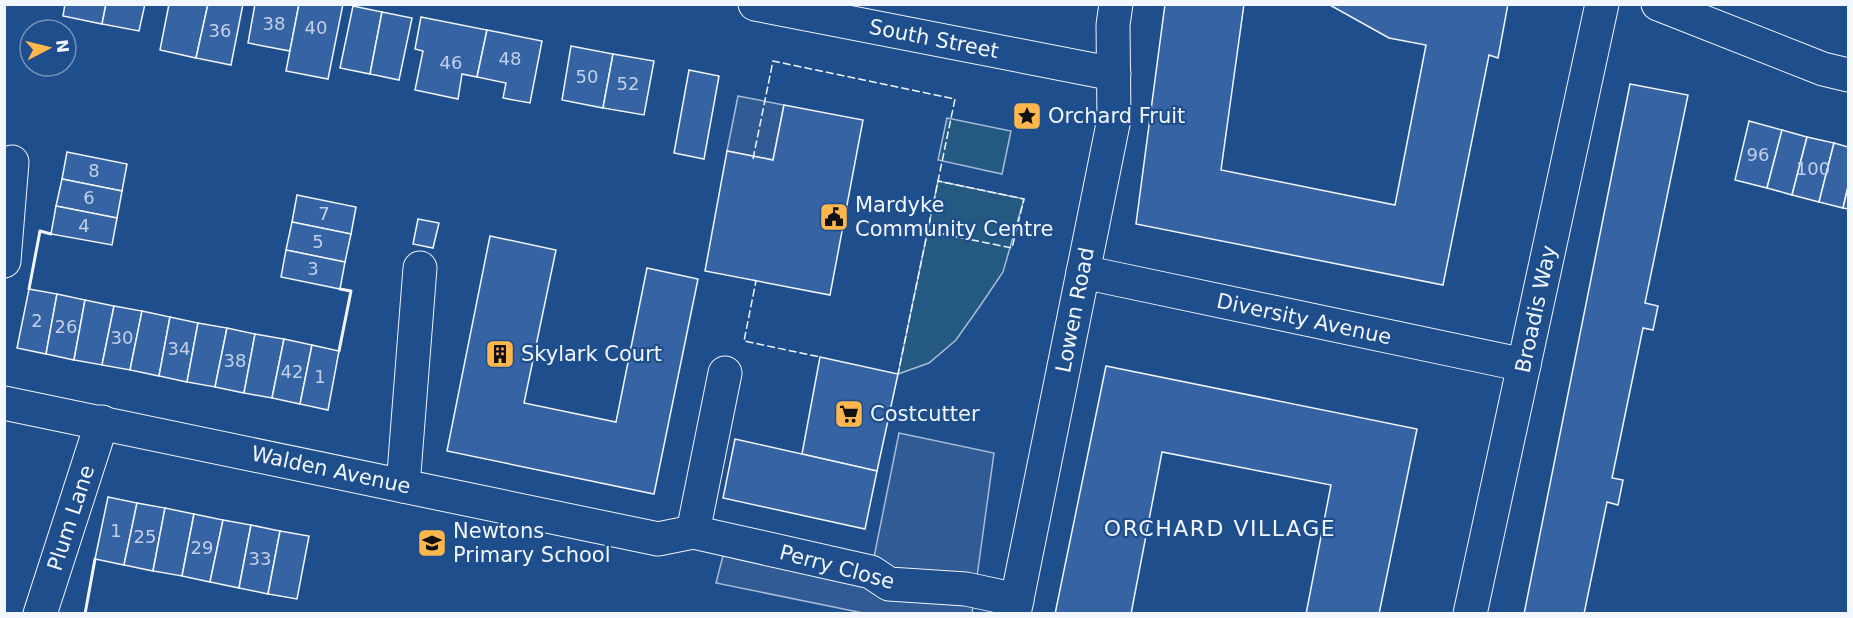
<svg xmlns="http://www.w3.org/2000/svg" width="1853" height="618" font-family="'DejaVu Sans',sans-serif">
<rect width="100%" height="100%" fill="#1f4e8c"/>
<!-- green -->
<g fill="#245a82" stroke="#a8bbd7" stroke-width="1.5">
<path d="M947,118L1011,131L1002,174L938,160Z"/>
<path d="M938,181L1024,199L1003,272L980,306L956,340L929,363L898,374Z"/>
</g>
<!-- parking -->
<g fill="#305b95" stroke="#a8bbd7" stroke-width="1.5">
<path d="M738,96L784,105L773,160L727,151Z"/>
<path d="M899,433L994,453L972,613H863L716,583L727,540L871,572Z"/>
</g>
<!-- building -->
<g fill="#3563a3" stroke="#f2f6ff" stroke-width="1.5">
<path d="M65,4H106L102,24L63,16Z"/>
<path d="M106,4H145L139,31L102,24Z"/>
<path d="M169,4H208L196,58L160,50Z"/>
<path d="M208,4H243L231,65L196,58Z"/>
<path d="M255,4H299L290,51L248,43Z"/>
<path d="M299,4H343L328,79L286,71Z"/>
<path d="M1165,4H1244L1221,170L1395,205L1426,45L1389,38L1328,4H1508L1498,58L1489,55L1443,285L1136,224Z"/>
<path d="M353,6L382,12L370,74L340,68Z"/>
<path d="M382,12L412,18L399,80L370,74Z"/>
<path d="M421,17L487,30L477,77L462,74L458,99L415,90L423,51L415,49Z"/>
<path d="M487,30L542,41L530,103L503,98L506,83L477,77Z"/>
<path d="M571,46L613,54L603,108L562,100Z"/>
<path d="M613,54L654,61L644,115L603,108Z"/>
<path d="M689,70L719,76L704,159L674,153Z"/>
<path d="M1630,84L1688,95L1645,303L1658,306L1653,330L1643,328L1612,478L1623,480L1618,505L1607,502L1584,614H1524Z"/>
<path d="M784,105L863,120L830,295L705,271L727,151L773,160Z"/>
<path d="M1749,121L1782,130L1767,188L1735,180Z"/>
<path d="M1782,130L1807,137L1792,195L1767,188Z"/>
<path d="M1807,137L1834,143L1819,202L1792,195Z"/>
<path d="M1834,143L1848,147V187L1843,208L1819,202Z"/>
<path d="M67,152L127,164L122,191L62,179Z"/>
<path d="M62,179L122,191L117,218L56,206Z"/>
<path d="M1848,187V209L1843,208Z"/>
<path d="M297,195L356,207L351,234L292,222Z"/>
<path d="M56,206L117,218L112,245L51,234Z"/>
<path d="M418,219L439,223L433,248L413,244Z"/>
<path d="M292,222L351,234L345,262L286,250Z"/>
<path d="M490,236L556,250L524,403L616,422L647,268L698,279L654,494L447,451Z"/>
<path d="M286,250L345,262L340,289L281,277Z"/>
<path d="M29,289L57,294L46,354L17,348Z"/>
<path d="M57,294L85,300L74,360L46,354Z"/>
<path d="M85,300L114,306L102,365L74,360Z"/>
<path d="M114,306L142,311L130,370L102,365Z"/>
<path d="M142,311L170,317L159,376L130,370Z"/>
<path d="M170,317L198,323L187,382L159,376Z"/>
<path d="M198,323L227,328L215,387L187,382Z"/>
<path d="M227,328L255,334L244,393L215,387Z"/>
<path d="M255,334L284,339L272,398L244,393Z"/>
<path d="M284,339L312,345L300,404L272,398Z"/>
<path d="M312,345L339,351L328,410L300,404Z"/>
<path d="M820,357L898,374L877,471L802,454Z"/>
<path d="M1106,366L1417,429L1379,614H1306L1331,485L1162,452L1131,614H1055Z"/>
<path d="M735,439L877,471L865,529L723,498Z"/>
<path d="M108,497L137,503L124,565L95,559Z"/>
<path d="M137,503L165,508L153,571L124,565Z"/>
<path d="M165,508L194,514L182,576L153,571Z"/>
<path d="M194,514L223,520L210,582L182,576Z"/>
<path d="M223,520L251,525L239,588L210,582Z"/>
<path d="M251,525L280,531L268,594L239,588Z"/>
<path d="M280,531L309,536L297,599L268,594Z"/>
</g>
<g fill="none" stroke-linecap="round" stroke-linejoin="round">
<!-- minor casing -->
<g stroke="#f2f6ff" stroke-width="35">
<g id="minor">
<path d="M755,4L1114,74"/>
<path d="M1658,4L1823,69L1848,75"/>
<path d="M4,261L12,162"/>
<path d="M1083,272L1524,365"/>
<path d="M4,403L658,539L693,532L871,572L889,584L966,589L1017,600"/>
<path d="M403,486L420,268"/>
<path d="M693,532L725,373"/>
<path d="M40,614L102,422"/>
<path d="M1014,614L1114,119L1113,25L1116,4"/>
<path d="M1470,614L1602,4"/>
</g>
</g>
<!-- minor -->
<use href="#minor" stroke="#1f4e8c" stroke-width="33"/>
<!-- fence -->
<g stroke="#f2f6ff" stroke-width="1.5" stroke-dasharray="8 3" stroke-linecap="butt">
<path d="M753,159L773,61L955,99L898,374"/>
<path d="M928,231L1012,248L1024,199L938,181"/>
<path d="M753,280L756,281L744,341L820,357"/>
</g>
<!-- wall -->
<g stroke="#f2f6ff" stroke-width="3">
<path d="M29,289L40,231L51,234"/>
<path d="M339,351L351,291L340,289"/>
<path d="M85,614L95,559"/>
</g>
</g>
<!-- icons -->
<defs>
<g id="sight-square" transform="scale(1.5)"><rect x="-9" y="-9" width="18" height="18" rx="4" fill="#ffb74d" stroke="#1f4e8c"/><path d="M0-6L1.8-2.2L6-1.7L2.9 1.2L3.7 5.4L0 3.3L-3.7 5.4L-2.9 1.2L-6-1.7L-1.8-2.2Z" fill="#111"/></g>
<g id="civic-square" transform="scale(1.5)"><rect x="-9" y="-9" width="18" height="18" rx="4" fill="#ffb74d" stroke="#1f4e8c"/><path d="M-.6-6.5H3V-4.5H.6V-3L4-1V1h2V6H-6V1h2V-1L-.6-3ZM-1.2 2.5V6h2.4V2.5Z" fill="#111"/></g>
<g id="building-square" transform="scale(1.5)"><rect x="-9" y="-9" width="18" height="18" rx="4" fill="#ffb74d" stroke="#1f4e8c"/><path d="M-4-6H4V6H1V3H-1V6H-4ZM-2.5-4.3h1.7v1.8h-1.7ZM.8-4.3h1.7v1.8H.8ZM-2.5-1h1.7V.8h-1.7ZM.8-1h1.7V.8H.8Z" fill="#111"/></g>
<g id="supermarket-square" transform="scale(1.5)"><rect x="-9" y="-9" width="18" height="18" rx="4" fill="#ffb74d" stroke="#1f4e8c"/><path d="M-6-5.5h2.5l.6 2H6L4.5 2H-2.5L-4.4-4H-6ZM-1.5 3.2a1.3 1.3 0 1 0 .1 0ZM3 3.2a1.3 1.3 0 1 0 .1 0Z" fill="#111"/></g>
<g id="school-square" transform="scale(1.5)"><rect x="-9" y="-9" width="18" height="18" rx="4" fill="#ffb74d" stroke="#1f4e8c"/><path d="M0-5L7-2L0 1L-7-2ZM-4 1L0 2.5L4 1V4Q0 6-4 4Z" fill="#111"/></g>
</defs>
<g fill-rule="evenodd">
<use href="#sight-square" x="1027" y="116"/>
<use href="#civic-square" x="834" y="217"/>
<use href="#building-square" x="500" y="354"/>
<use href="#supermarket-square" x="849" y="414"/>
<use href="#school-square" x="432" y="543"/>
</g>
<g text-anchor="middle" stroke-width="4.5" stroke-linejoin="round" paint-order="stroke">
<!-- number labels -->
<g font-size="18" fill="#c3d1e8">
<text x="274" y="30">38</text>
<text x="316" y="34">40</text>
<text x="220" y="37">36</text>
<text x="510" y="65">48</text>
<text x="451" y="69">46</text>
<text x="587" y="83">50</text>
<text x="628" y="90">52</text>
<text x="1758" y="161">96</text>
<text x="1813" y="175">100</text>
<text x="94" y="177">8</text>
<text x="89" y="204">6</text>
<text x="324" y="220">7</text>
<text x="84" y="232">4</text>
<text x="318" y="248">5</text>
<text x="313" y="275">3</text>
<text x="37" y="327">2</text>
<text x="66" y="333">26</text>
<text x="122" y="344">30</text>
<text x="179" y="355">34</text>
<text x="235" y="367">38</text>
<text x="292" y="378">42</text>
<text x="320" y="383">1</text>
<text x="116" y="537">1</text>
<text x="145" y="543">25</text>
<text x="202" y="554">29</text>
<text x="260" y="565">33</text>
</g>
<!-- street labels -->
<g font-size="21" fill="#f2f6ff" stroke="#1f4e8c">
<text transform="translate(934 39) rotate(11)" y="7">South Street</text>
<text transform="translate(1536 309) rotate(-78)" y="7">Broadis Way</text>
<text transform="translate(1075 310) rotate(-79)" y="7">Lowen Road</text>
<text transform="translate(1304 319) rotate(12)" y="7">Diversity Avenue</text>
<text transform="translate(331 470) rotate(12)" y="7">Walden Avenue</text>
<text transform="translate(71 518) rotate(-72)" y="7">Plum Lane</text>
<text transform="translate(837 567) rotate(15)" y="7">Perry Close</text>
</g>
<!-- poi labels -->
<g font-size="21" fill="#f2f6ff" stroke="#1f4e8c" text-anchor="start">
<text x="1048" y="123">Orchard Fruit</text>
<text x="855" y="212">Mardyke<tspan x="855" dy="24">Community Centre</tspan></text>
<text x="521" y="361">Skylark Court</text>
<text x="870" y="421">Costcutter</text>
<text x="453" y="538">Newtons<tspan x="453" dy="24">Primary School</tspan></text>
</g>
<!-- neighbourhood labels -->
<g font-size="22" letter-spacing="1.5" fill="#f2f6ff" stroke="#1f4e8c">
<text x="1220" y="536">ORCHARD VILLAGE</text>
</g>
</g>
<!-- border -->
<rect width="1853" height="618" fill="none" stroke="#f2f6ff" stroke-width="12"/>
<!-- north arrow -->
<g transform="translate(48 48) rotate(83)"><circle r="28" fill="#1f4e8c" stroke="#7391ba" stroke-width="1.5"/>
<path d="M0-4.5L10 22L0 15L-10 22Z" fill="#ffb74d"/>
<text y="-9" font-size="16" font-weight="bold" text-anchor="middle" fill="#f2f6ff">N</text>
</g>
</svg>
